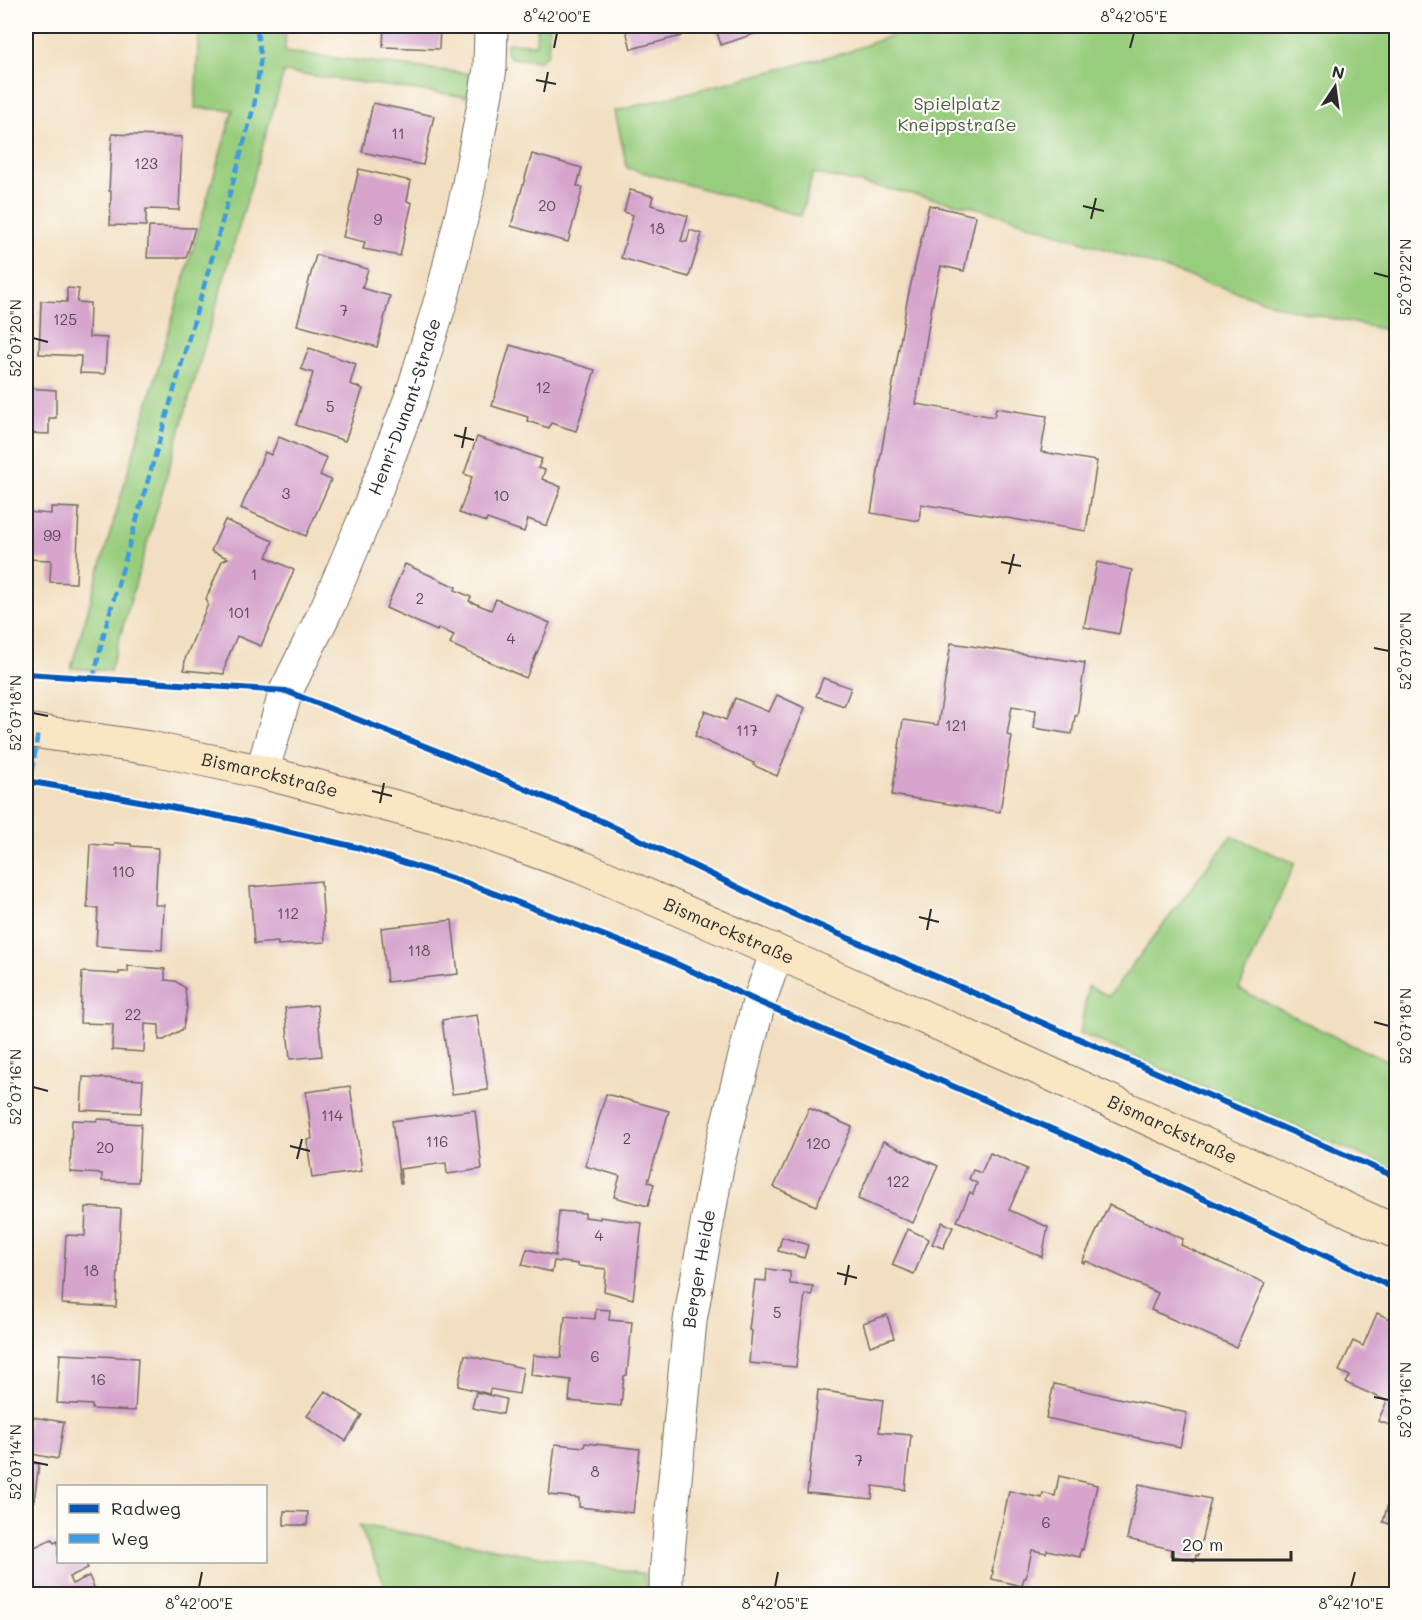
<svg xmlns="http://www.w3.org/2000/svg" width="1422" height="1620" font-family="Mali,sans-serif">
<rect width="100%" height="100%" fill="#fdfcf7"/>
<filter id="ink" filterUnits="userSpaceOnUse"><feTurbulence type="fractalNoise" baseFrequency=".0167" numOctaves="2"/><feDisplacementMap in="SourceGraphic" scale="12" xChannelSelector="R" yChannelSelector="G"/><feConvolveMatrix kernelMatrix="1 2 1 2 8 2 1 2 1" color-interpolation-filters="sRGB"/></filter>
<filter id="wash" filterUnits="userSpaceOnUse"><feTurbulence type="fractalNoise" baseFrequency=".008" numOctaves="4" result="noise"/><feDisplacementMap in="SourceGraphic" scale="24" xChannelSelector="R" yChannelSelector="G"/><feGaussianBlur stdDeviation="1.35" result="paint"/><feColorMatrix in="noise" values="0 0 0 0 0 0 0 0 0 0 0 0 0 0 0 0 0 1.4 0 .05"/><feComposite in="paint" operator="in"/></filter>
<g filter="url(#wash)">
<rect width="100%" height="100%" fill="#f2dfc1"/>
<!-- green -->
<g fill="#99cd7e" stroke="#627c54" stroke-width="1.5">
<path d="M199,26H286L285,52L473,74L467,97L284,72L110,671L71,668L233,110L195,108Z"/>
<path d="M537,26H550L548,54L540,61L511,58L506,53L507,43L536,44Z"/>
<path d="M917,26H1396V332L1289,309L982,209L813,173L801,216L627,168L615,111L847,52Z"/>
<path d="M1231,836L1295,863L1239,989L1345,1042L1396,1065V1170L1080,1033L1088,986L1109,996Z"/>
<path d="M359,1525L644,1574L647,1594H389Z"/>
</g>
<g id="blocks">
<!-- building -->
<g fill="#d6a4cd">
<path d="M384,26H440L439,49L383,47Z"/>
<path d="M625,26H678L681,36L631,49Z"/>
<path d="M715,26H778L721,45Z"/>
<path d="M373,103L434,116L423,165L362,152Z"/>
<path d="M112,134L182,137L179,210L146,209V226L110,225L111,191H109Z"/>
<path d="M532,154L582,168L577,186L583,187L568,242L511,226Z"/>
<path d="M359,169L411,181L407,201L412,203L400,256L363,249L365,242L343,237Z"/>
<path d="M630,190L653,196L651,205L688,216L681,241L687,242L690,230L702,234L689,277L621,258L633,215L624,212Z"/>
<path d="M929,205L976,216L964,271L941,266L932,306L916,404L994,417L996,408L1047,416L1041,452L1097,461L1086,531L921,504L919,521L871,513L907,301Z"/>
<path d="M149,227L195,228L186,258H147Z"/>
<path d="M316,255L368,269L362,288L390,296L377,347L297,325Z"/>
<path d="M67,288L79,289L77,302L90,303L89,337L107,338L105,374L80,373L81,356L39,354L41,301L67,302Z"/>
<path d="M510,345L595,370L576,431L551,423L549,428L527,421L528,417L492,406Z"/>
<path d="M309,348L356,364L350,384L363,389L345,441L296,425L313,373L301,369Z"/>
<path d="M26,388L56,390V418H49V434L26,433Z"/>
<path d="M279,437L327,458L320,475L331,480L306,536L241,508L265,452L271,455Z"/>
<path d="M477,437L542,459L538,468L545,470L542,479L561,487L547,526L528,519L524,532L487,519L486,522L459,513L472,477L464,474Z"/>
<path d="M51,507L79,508L76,583L50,582L51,560L26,559V512L51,514Z"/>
<path d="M225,520L273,541L267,557L294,570L261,646L237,636L226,662L224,674L184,670L185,659L208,604L206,599L222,561L228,558L211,551Z"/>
<path d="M1097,562L1132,570L1119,634L1084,627Z"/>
<path d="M405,564L456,587L455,590L471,597L469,601L491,610L496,599L550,623L526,678L450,644L454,635L438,628L437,631L386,608Z"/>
<path d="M951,643L1085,663L1077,716H1075L1072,734L1034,728L1036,710L1012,706L1007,735L1012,736L1000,812L892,795L903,720L938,725Z"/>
<path d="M823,678L851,688L844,706L816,696Z"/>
<path d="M777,695L805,708L777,776L753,765L754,763L695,736L705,711L726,720L735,698L769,712Z"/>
<path d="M115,843L131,844V846L158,848L155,905H164L162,950L96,946L98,908H87L88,900H87L90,844L114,846Z"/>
<path d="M321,881L325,942L278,945V942L254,944L250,887Z"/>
<path d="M452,920L458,974L387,982L381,928Z"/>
<path d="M128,966L165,969V980L175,981L185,988L187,1008L183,1029L164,1040H159V1025L145,1024L144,1052L112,1050L113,1024L80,1023L82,972L119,974V972H128Z"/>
<path d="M317,1005L322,1056L290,1059L285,1008Z"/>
<path d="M477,1015L488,1090L452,1094L442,1020Z"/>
<path d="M83,1077L143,1080L141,1113L81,1110Z"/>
<path d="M350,1086L362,1171L312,1178L307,1140L312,1139L306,1092Z"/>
<path d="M606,1094L669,1111L648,1182L654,1184L648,1206L614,1197L620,1176L585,1166Z"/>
<path d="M809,1108L852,1127L816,1206L774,1187Z"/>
<path d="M475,1110L482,1169L447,1174L446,1163L400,1169L402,1183H400L392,1121Z"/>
<path d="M97,1119L113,1120V1122L141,1124L138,1182L102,1181V1174L70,1172L72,1120L97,1121Z"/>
<path d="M883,1141L938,1166L913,1223L858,1199Z"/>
<path d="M990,1153L1027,1169L1009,1210L1048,1227L1042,1257L957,1221L970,1192L973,1194L977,1183L969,1179L973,1170L981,1173Z"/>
<path d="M1109,1205L1183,1239L1181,1245L1265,1283L1236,1347L1151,1310L1158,1293L1086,1261L1084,1263L1082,1262Z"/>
<path d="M86,1207L121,1209L116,1307L62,1304L66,1235L85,1236Z"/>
<path d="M559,1211L585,1213V1217L600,1219V1217L642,1223L633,1299L604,1291L606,1269L578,1266V1264L554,1261L552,1272L522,1265L527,1249L555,1256Z"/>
<path d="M942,1222L953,1227L943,1248L932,1244Z"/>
<path d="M908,1229L929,1239L914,1274L892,1265Z"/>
<path d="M782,1237L808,1245L804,1258L778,1251Z"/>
<path d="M767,1269L790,1272V1284L813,1286L812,1295L805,1294L796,1367L749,1363L752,1331L749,1330L755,1280L766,1281Z"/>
<path d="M596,1309L610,1310L609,1320L632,1322L627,1375L624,1376L621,1406L569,1401L571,1380L531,1375L533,1355L561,1358L565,1316L595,1319Z"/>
<path d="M1377,1313L1396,1322V1427L1378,1421L1387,1401L1346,1383L1350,1376L1339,1371L1353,1341L1363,1346Z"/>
<path d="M887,1315L894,1338L870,1346L863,1323Z"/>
<path d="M60,1354L138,1358L135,1411L92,1409V1405L57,1403Z"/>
<path d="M465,1355L523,1368L519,1394L490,1389L489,1394L458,1386Z"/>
<path d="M1054,1384L1187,1413L1180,1447L1046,1418Z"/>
<path d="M818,1390L883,1400L879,1432L911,1435L905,1490L873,1486L872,1499L807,1493Z"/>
<path d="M325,1391L362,1415L346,1441L307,1416Z"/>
<path d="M476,1392L506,1399L503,1414L472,1408Z"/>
<path d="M26,1416L64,1422L58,1459L26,1453V1439L29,1419L26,1418Z"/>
<path d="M585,1443L640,1449L633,1513L579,1507V1498L549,1495L555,1444L584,1447Z"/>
<path d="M26,1462L39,1464L34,1501L26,1500Z"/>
<path d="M1059,1476L1097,1485L1083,1550L1081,1549L1080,1557L1047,1550L1046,1553L1032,1550L1026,1578H1024L1022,1586L992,1579L993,1571H992L1009,1491L1042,1498L1043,1493L1055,1496Z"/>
<path d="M1139,1484L1211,1499L1198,1556L1196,1555L1195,1561L1170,1555L1171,1549L1127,1539Z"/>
<path d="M1393,1486L1396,1487V1526L1383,1522Z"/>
<path d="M284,1511L308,1512L307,1525H284Z"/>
<path d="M52,1539L54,1543L58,1541V1562H85L88,1568L69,1577L72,1584L89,1576L97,1594H26V1551Z"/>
</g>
</g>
</g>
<g filter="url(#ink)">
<use href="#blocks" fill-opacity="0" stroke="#716a60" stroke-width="1.5"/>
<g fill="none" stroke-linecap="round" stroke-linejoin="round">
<!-- minor casing -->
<g stroke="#716a60" stroke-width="35">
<g id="minor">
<path id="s1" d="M262,772L286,691L327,608L368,511L412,395L443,293L467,194L486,93L490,68L491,26"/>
<path id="s2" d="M666,1594V1574L690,1321L718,1161L759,1002L777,952"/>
</g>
</g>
<!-- secondary casing -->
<g stroke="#716a60" stroke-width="35">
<g id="secondary">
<path id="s3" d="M26,730L150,748L262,772L460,824L581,867L777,952L1018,1059L1396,1232"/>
</g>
</g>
<!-- minor -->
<use href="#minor" stroke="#fff" stroke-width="33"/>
<!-- secondary -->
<use href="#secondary" stroke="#fbe6c4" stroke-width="33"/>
<!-- quiet -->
<g stroke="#3d9ce1" stroke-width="4.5" stroke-dasharray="9 4.5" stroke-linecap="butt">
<path d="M93,679L106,626L216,244L254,106L261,57L256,26"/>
<path d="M26,879L31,782L38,731"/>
</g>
<!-- cycleway casing -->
<g stroke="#fdfcf7" stroke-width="10">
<g id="cycleway">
<path d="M26,674L286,691L437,751L599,820L793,914L1396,1177"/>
<path d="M26,781L102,794L234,819L356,847L464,882L668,960L759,1002L1093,1147L1396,1289"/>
</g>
</g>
<!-- cycleway -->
<use href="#cycleway" stroke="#0057b8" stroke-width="6"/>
</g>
</g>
<!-- ticks -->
<path fill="none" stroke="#2b2b2b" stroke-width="2" d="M554,48L557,33M1130,48L1134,33M536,80L556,84M544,92L548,72M1083,206L1104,211M1091,219L1096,198M1374,273L1389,277M33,338L48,342M454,435L474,440M462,448L466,427M1001,562L1021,566M1009,574L1014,554M1374,648L1389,651M33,713L48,716M372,791L392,796M380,803L384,783M919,917L939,922M927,930L931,909M1374,1022L1389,1026M33,1087L48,1091M290,1146L310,1151M297,1159L302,1139M837,1273L857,1278M845,1285L849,1265M1374,1397L1389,1400M33,1462L48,1465M199,1587L202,1572M775,1587L778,1572M1351,1587L1355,1572"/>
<g text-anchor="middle" stroke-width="4.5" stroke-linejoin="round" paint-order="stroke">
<!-- number labels -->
<g font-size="15" fill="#564954">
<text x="398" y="139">11</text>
<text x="146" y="169">123</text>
<text x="547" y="211">20</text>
<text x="378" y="225">9</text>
<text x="657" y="234">18</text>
<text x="344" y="316">7</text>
<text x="65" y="325">125</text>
<text x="543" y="393">12</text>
<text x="330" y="412">5</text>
<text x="286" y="499">3</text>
<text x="501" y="501">10</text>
<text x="52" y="541">99</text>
<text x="254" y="580">1</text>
<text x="420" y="604">2</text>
<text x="239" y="618">101</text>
<text x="511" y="644">4</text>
<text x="956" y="731">121</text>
<text x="747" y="736">117</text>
<text x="123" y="877">110</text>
<text x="288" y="919">112</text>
<text x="419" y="956">118</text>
<text x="133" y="1020">22</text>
<text x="332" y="1121">114</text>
<text x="627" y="1144">2</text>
<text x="437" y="1147">116</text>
<text x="818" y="1149">120</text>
<text x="105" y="1153">20</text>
<text x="898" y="1187">122</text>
<text x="599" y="1241">4</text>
<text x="91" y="1276">18</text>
<text x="777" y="1318">5</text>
<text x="595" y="1362">6</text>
<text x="98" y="1385">16</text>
<text x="859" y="1466">7</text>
<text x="595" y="1477">8</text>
<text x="1046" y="1528">6</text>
</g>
<!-- park labels -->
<g font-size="18" fill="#4c5c44" stroke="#fdfcf7">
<text x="957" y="110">Spielplatz<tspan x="957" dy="21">Kneippstraße</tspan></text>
</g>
<!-- street labels -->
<g font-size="18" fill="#2b2b2b" stroke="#fdfcf7">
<text dy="6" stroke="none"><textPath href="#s1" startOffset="393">Henri-Dunant-Straße</textPath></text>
<text dy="6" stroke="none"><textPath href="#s3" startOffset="248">Bismarckstraße</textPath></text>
<text dy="6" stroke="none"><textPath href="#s3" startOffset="734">Bismarckstraße</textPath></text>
<text dy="6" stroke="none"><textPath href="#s3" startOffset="1220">Bismarckstraße</textPath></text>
<text dy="6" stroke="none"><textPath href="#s2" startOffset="327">Berger Heide</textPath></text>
</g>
</g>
<!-- margin -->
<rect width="1422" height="1620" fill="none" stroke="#fdfcf7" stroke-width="66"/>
<!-- legend -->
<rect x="57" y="1485" width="210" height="78" fill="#fdfcf7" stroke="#a9a8a5" stroke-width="1.5"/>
<rect x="69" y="1504" width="30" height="9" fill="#0057b8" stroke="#a9a8a5" stroke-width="1.5"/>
<text x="111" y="1515" font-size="18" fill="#2b2b2b">Radweg</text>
<rect x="69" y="1534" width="30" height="9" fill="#3d9ce1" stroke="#a9a8a5" stroke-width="1.5"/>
<text x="111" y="1545" font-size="18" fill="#2b2b2b">Weg</text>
<!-- north arrow -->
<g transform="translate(1335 87) rotate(13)" stroke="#fdfcf7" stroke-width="4.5" paint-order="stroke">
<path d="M0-4.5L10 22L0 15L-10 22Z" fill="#2b2b2b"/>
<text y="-9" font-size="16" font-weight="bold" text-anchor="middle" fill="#2b2b2b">N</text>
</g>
<!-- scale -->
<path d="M1173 1551v9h118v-9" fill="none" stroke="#2b2b2b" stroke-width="3"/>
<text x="1182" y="1551" font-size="18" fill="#2b2b2b" stroke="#fdfcf7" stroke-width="4.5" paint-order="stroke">20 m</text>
<rect x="33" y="33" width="1356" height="1554" fill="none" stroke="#2b2b2b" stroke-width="2"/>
<g font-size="15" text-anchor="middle" fill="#2b2b2b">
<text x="557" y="22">8°42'00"E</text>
<text x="1134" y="22">8°42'05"E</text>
<text transform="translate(1406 277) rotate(-90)" y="5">52°07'22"N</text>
<text transform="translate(16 338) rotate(-90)" y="5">52°07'20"N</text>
<text transform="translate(1406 651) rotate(-90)" y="5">52°07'20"N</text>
<text transform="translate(16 713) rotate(-90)" y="5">52°07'18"N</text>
<text transform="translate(1406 1026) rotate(-90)" y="5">52°07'18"N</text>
<text transform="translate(16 1087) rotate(-90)" y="5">52°07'16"N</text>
<text transform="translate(1406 1400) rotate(-90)" y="5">52°07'16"N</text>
<text transform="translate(16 1462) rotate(-90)" y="5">52°07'14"N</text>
<text x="199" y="1609">8°42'00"E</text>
<text x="775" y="1609">8°42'05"E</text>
<text x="1351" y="1609">8°42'10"E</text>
</g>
</svg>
